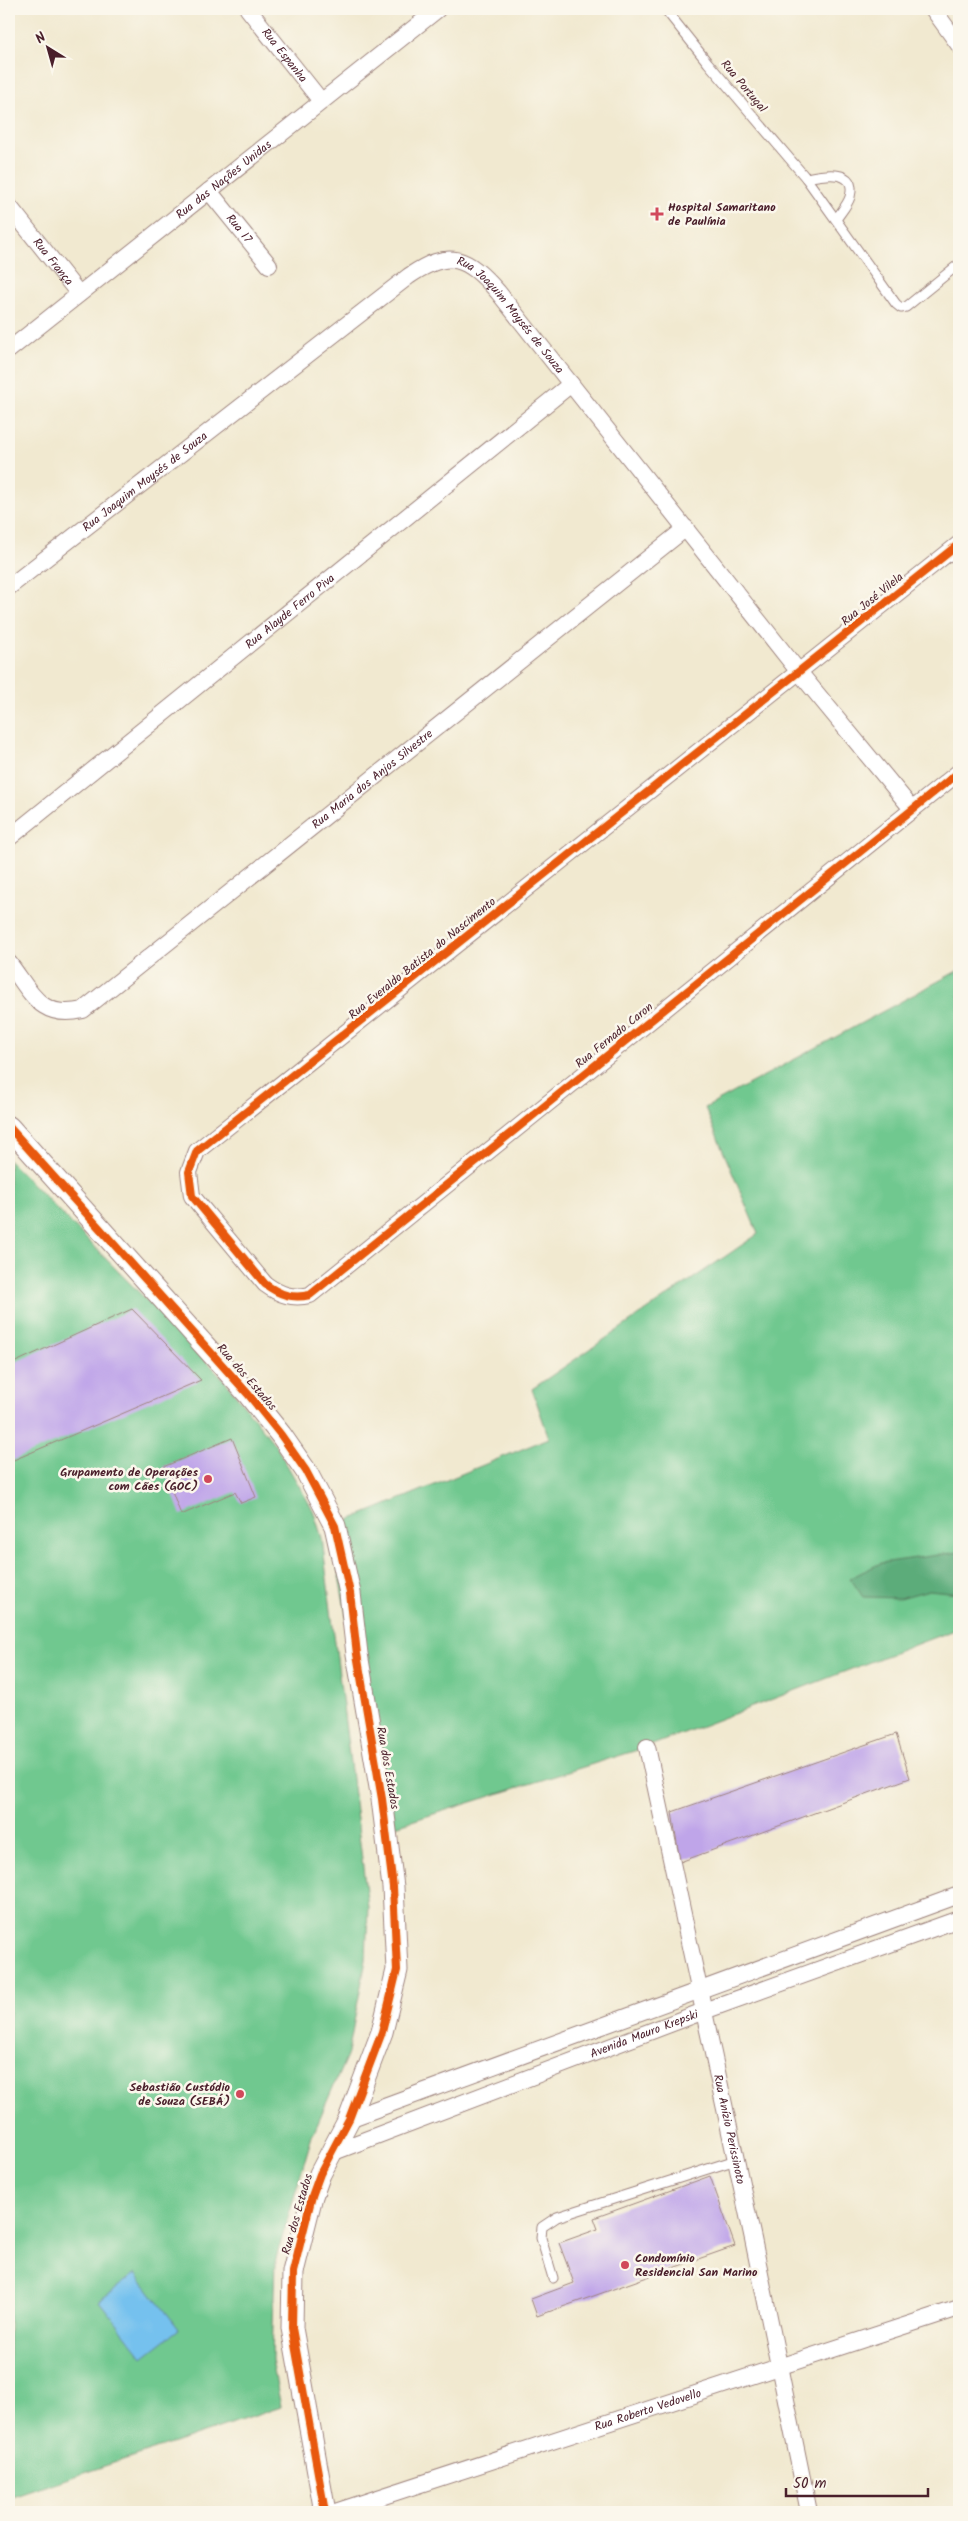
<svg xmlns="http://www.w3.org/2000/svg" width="968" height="2521" font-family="Kalam,sans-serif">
<rect width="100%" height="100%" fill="#fbf7ec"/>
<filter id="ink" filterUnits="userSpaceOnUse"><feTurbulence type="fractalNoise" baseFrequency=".02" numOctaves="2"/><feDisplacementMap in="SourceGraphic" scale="10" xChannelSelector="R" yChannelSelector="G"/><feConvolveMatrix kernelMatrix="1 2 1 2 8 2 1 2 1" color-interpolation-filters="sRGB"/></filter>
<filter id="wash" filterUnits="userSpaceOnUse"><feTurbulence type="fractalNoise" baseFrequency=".0096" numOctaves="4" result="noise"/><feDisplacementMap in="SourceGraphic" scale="20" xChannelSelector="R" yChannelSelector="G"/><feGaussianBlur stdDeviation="1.12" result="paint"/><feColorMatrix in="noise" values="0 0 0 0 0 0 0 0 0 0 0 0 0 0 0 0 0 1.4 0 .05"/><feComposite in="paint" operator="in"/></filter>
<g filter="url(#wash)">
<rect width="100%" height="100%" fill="#f1e9d0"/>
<!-- green -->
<g fill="#6fc88f" stroke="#5c745d">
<path d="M959,970V1628L647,1747L386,1829L330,1528L549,1438L532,1389L758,1234L705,1108Z"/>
<path d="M9,1160L221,1376L276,1446L313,1510L322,1538L368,1907L366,1960L348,2053L312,2136L275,2262L272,2360L281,2407L9,2498Z"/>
</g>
<!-- forest -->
<path fill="#5bac7a" stroke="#526652" d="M959,1552V1593L929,1590L900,1598L863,1597L850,1578L881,1563Z"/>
<!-- water -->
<path fill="#75c1ee" stroke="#60708c" d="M136,2273L179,2329L143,2357L99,2301Z"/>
<g id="blocks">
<!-- building -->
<g fill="#bfa5e9">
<path d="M132,1309L201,1380L9,1462V1365Z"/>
<path d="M232,1438L256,1497L241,1503L235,1492L181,1515L163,1467Z"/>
<path d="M896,1734L910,1778L680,1862L672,1812Z"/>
<path d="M710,2176L735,2246L537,2316L531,2299L574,2283L559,2243L598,2229L594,2218Z"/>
</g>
</g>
</g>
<g filter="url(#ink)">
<use href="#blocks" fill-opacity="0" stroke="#9e847e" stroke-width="1"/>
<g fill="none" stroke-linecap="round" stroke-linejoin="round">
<!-- service casing -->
<g stroke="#9e847e" stroke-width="11">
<g id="service">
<path d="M665,9L708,63L806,178L896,304L901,308L906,307L959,264"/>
<path d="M806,178C821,175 858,167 850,197C848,204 841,212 837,218"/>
<path d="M553,2278L541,2238L542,2227L557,2217L736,2160"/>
</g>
</g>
<!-- minor casing -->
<g stroke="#9e847e" stroke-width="18">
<g id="minor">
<path id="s1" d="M248,9L321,101"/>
<path d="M933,9L959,45"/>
<path id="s2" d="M209,191L269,265"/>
<path id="s3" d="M9,206L79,294"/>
<path id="s4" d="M9,350L438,9"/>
<path d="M959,544L197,1151L189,1172L192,1196L265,1284C280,1295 292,1299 310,1295L959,772"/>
<path id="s5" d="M9,587L409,276C450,248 467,257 498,292L799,672L912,809"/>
<path id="s6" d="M9,838L571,384"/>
<path id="s7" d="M9,963C32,993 40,1020 83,1010L686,528"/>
<path id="s8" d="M647,1747L753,2239L809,2512"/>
<path d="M349,2119L959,1895"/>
<path id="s9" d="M331,2153L704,2011L959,1919"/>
<path id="s10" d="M335,2512L959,2308"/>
</g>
</g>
<!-- tertiary casing -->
<g stroke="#9e847e" stroke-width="23">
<path id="tertiary" d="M9,1127L248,1394L281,1435L306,1471L335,1526L350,1593L357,1654L382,1799L393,1887L397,1970L382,2032L349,2119L320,2174L312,2196L293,2272L292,2328L325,2512"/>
</g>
<!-- service -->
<use href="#service" stroke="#fff" stroke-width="9"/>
<!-- minor -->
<use href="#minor" stroke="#fff" stroke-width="16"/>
<!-- tertiary -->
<use href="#tertiary" stroke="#fff" stroke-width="21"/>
<!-- cycleway casing -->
<g stroke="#fbf7ec" stroke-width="11">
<g id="cycleway">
<path d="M959,544L197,1151L189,1172L192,1196L265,1284C280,1295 292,1299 310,1295L959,772"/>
<path d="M9,1127L248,1394L281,1435L306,1471L335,1526L350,1593L357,1654L382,1799L393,1887L397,1970L382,2032L349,2119L320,2174L312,2196L293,2272L292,2328L325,2512"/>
</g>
</g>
<!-- cycleway -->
<use href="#cycleway" stroke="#e8590c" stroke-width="8"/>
</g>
</g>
<!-- markers -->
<g fill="#d1495b" stroke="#fbf7ec" stroke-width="2">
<path d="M654.5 206.5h5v5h5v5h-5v5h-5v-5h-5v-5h5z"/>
<circle cx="208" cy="1479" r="5"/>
<circle cx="240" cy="2094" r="5"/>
<circle cx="625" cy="2265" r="5"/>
</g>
<g text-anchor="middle" stroke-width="5" stroke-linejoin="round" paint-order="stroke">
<!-- street labels -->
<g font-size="12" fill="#4a1f2b" stroke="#fbf7ec">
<text dy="4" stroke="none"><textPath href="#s1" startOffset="59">Rua Espanha</textPath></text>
<text transform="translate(744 86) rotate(50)" y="4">Rua Portugal</text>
<text dy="4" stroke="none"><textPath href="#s4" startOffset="274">Rua das Nações Unidas</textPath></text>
<text dy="4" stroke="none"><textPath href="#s2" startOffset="48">Rua 17</textPath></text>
<text dy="4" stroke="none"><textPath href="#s3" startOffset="71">Rua França</textPath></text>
<text dy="4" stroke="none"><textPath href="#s5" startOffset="636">Rua Joaquim Moysés de Souza</textPath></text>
<text dy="4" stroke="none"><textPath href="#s5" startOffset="172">Rua Joaquim Moysés de Souza</textPath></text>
<text transform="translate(872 599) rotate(-39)" y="4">Rua José Vilela</text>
<text dy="4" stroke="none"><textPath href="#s6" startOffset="361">Rua Alayde Ferro Piva</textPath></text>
<text dy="4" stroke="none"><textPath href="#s7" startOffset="466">Rua Maria dos Anjos Silvestre</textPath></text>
<text transform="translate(422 958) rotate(-39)" y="4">Rua Everaldo Batista do Nascimento</text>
<text transform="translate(614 1035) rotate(-39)" y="4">Rua Fernado Caron</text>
<text transform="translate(247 1377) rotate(49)" y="4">Rua dos Estados</text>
<text transform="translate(388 1768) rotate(80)" y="4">Rua dos Estados</text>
<text dy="4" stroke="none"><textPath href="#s9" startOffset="335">Avenida Mauro Krepski</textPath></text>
<text dy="4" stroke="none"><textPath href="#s8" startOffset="391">Rua Anízio Perissinoto</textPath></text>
<text transform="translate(297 2214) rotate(-74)" y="4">Rua dos Estados</text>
<text dy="4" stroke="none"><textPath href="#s10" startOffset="329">Rua Roberto Vedovello</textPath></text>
</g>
<!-- poi labels -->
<g font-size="12" font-weight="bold" fill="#4a1f2b" stroke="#fbf7ec" text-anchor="start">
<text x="668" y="211">Hospital Samaritano<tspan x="668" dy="14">de Paulínia</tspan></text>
<text x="198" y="1476" text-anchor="end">Grupamento de Operações<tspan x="198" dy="14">com Cães (GOC)</tspan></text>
<text x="230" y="2091" text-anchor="end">Sebastião Custódio<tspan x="230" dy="14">de Souza (SEBÁ)</tspan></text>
<text x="635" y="2262">Condomínio<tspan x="635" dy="14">Residencial San Marino</tspan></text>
</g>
</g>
<!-- margin -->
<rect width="968" height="2521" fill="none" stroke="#fbf7ec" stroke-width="30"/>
<!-- north arrow -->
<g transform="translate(48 48) rotate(323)" stroke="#fbf7ec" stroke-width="4" paint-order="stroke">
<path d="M0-4L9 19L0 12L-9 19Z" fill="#4a1f2b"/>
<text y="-8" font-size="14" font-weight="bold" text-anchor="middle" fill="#4a1f2b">N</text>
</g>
<!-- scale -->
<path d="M786 2488v8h142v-8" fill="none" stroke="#4a1f2b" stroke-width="2.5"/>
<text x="793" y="2488" font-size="15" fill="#4a1f2b" stroke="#fbf7ec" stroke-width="4" paint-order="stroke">50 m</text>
</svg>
